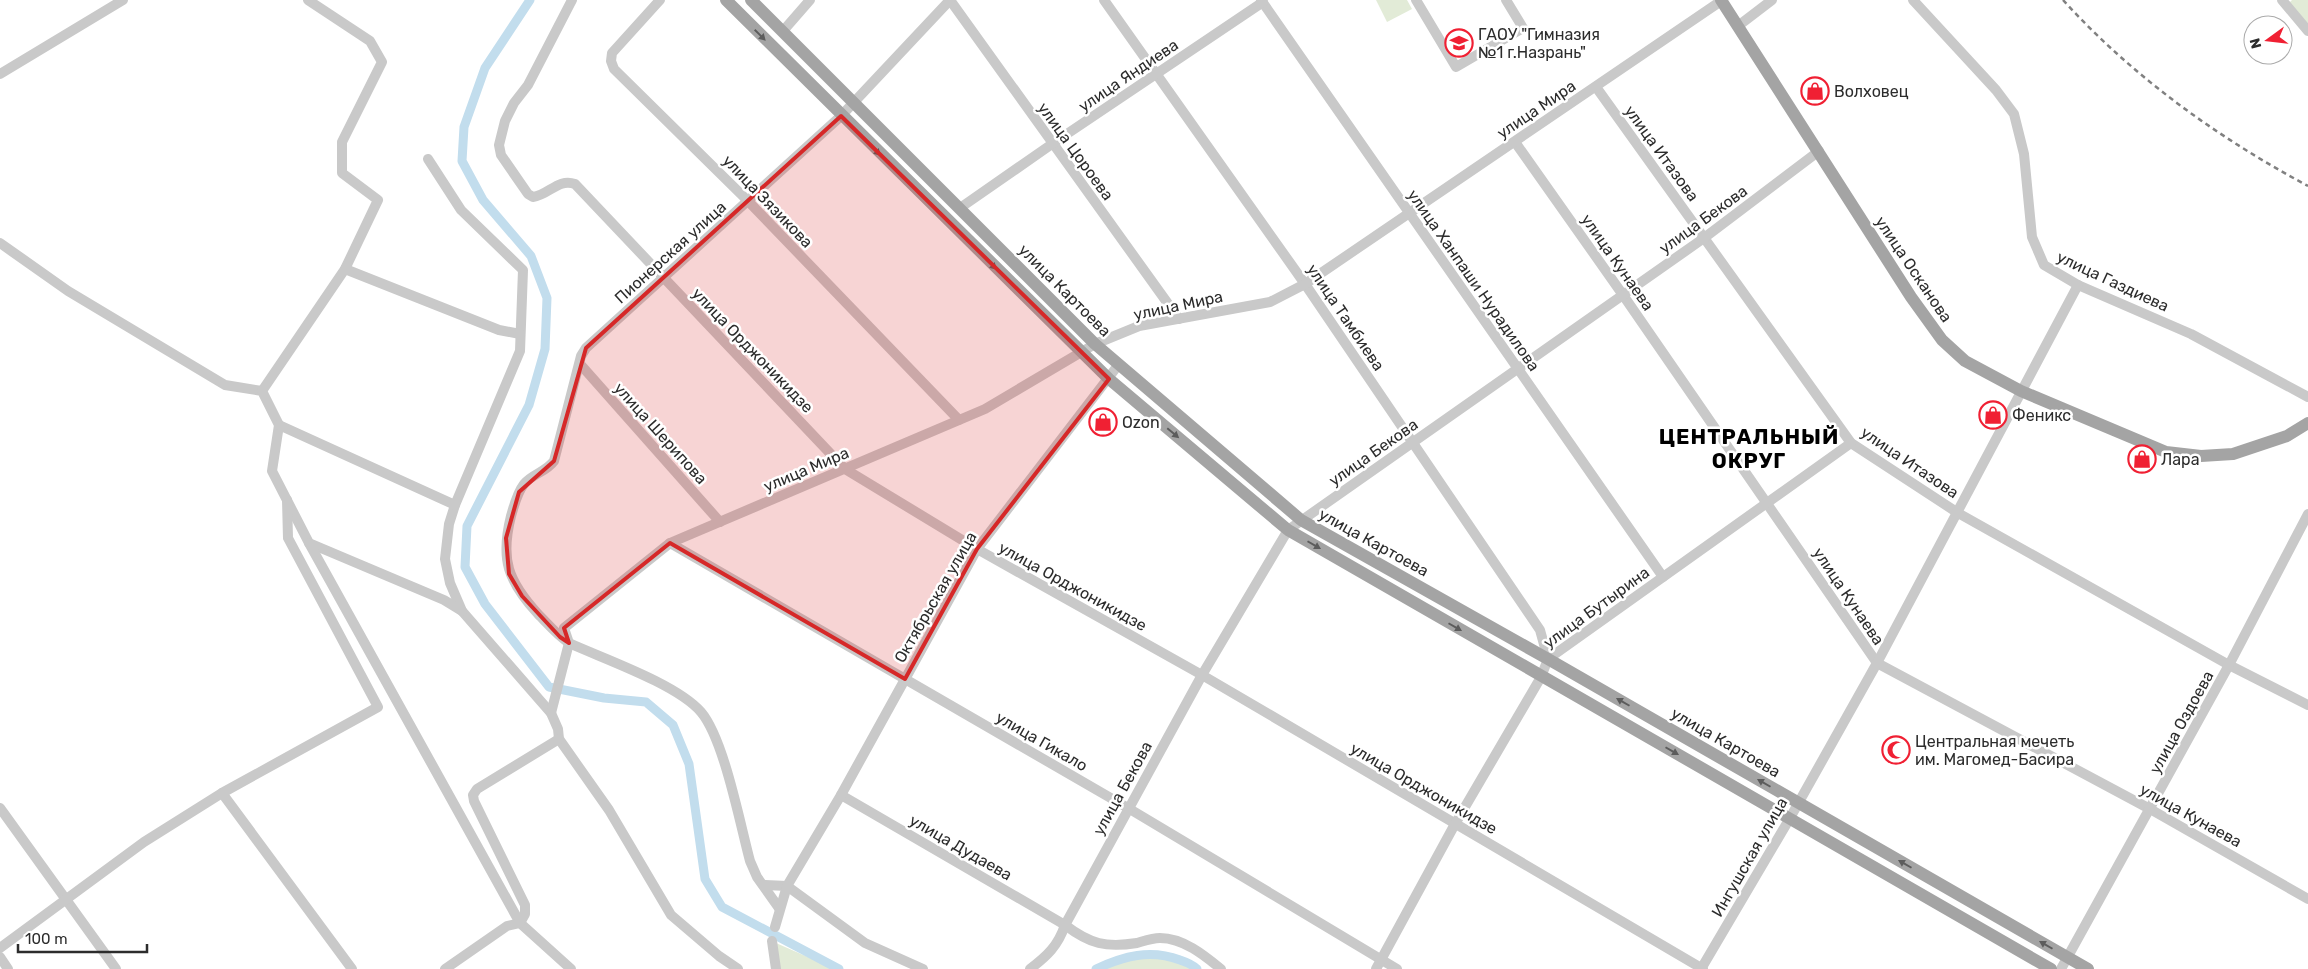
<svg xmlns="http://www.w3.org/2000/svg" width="2308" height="969" font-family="Rubik,sans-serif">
<rect width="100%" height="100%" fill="#fff"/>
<!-- green -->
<g fill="#e2ebd7">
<path d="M1376,0H1407L1412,9L1387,22Z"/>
<path d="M2292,0H2308V24L2289,3Z"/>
<path d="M776,943L835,969H780Z"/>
<path d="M1141,954C1159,954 1183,955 1197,969H1097L1117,959Z"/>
</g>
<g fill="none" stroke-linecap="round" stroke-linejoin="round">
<!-- canal -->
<g stroke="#c2dded" stroke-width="9">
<path d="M530,0L485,68L464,127L462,161L483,200L531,256L547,298L545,349L529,405L467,526L465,567L485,604L549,687L604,698L646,702L673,725L689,764L705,879L722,907L839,969"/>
<path d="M1096,969C1124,956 1150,949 1180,960C1186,962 1192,964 1197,969"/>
</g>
<!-- minor -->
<g stroke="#c9c9c9" stroke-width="10">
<path d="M572,0L528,85L514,103L505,121L499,145L501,155L528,194L533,197C549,195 558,178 575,184L845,469L977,549L1202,675L1703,969"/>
<path d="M660,0L612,53L611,61L614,69L748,201L959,420"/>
<path d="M950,0L1179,319"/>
<path d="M1104,0L1305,284L1540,630L1548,659"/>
<path d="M1261,0L1663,577"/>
<path d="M1416,0L1456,67L1523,28L1506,0"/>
<path d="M1913,0L1996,90L2014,114L2024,154L2032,237L2044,265L2078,285L2191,334L2308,397"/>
<path d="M2282,0L2308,31"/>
<path d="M1738,26L1772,0"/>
<path d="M783,31L810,0"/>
<path d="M0,74L123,0"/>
<path d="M1596,87L1851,443L1958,513L2229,665L2308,705"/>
<path d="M1515,142L1623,295L1877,663L2150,809L2308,899"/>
<path d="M428,159L461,210L523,270L520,351L455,505L449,524L445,559L450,583L462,611L551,713L558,729L559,739L609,810L671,915L719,956L738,969"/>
<path d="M960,208L1052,144L1263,2"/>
<path d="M0,243L68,291L225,385L262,391L279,425L272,471L309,543L444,600L462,611"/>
<path d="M345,269L499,330L520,334"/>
<path d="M580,364L720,522"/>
<path d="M262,391L345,269L378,200L342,173V142L382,62L370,41L308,0"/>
<path d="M279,425L455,505"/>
<path d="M309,543L520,923L571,969"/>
<path d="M670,543L1128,808L1397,969"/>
<path d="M551,713L569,643L564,628L670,543L985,409L1095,344L1139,326L1270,302L1305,284L1721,1"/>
<path d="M222,793L352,969"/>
<path d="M841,795L1065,925C1090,944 1106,948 1137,943C1144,941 1152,938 1160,938C1183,938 1204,955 1221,969"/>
<path d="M0,808L116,969"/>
<path d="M765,885L787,886L865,943L923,969"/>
<path d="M779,908L757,877L750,861C740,824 724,739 701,712C677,684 604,659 569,643C557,635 548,624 538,614C508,581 500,560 511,516C514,506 517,493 524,484C532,474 546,472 554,461L581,356L586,348L841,116L950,0"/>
<path d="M520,923L525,914V905L474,801L473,795L477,789L559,739"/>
<path d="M775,927L787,886L841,795L977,549L1119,364"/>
<path d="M772,941L776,969"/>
<path d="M0,948L144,842L222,793L378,707L288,538L287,500"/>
<path d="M0,957L8,969"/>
<path d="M445,969L507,926L520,923"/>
<path d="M1030,969C1047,956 1058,946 1065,925L1202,675L1288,530L1704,238L1819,151"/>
<path d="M1376,969L1455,824L1541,677L1548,659L1851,443"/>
<path d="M1701,969L1790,818L1877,663L2078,285"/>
<path d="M2061,969L2229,665L2308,514"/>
</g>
<!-- major -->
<g stroke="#a4a4a4" stroke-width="12">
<path d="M726,0L1109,379L1288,530L2051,969"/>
<path d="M751,0L1095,344L1301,520L1548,659L2088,969"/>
<path d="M1721,0L1911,297L1942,340L1965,361L2021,391L2166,452L2201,456L2233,454L2287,436L2308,423"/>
</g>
<!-- rail -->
<path stroke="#818181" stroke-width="2.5" stroke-dasharray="5 4" stroke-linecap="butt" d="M2063,0C2133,77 2217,137 2308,186"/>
</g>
<!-- one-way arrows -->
<defs><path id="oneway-solid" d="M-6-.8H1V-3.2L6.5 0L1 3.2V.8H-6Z" transform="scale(1.25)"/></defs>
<g fill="#5c5c5c">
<use href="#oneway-solid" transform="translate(760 35) rotate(45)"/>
<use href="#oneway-solid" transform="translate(875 150) rotate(45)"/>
<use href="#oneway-solid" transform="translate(991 264) rotate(45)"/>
<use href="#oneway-solid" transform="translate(1173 433) rotate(40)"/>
<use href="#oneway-solid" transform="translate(1314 545) rotate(30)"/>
<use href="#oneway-solid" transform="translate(1455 627) rotate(30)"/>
<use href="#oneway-solid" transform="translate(1623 702) rotate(-150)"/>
<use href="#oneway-solid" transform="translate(1672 751) rotate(30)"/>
<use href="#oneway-solid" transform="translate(1764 783) rotate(-150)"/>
<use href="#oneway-solid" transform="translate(1905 864) rotate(-150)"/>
<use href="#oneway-solid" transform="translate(2046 945) rotate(-150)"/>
</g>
<!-- marked area -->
<path fill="#d62828" fill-opacity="0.2" stroke="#d62828" stroke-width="4" stroke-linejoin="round" d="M841,116L1109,379L977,549L905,679L670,543L564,628L569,643L560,637L522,596L509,574L506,538L519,492L554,461L586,348Z"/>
<!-- icons -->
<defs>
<g id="school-ring" transform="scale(1.4375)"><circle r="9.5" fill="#fff" stroke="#f02033" stroke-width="1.5"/><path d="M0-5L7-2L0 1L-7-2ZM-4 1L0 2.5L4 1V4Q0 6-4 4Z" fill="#f02033"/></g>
<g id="shop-ring" transform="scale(1.4375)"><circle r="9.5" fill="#fff" stroke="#f02033" stroke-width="1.5"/><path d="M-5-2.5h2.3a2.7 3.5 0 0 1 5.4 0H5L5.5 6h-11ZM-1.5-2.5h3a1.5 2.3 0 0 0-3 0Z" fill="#f02033"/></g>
<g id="mosque-ring" transform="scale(1.4375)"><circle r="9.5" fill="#fff" stroke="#f02033" stroke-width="1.5"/><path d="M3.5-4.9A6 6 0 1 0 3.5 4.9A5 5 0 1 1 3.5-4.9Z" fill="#f02033"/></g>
</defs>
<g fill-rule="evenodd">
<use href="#school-ring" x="1459" y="43"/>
<use href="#shop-ring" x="1815" y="91"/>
<use href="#shop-ring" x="1993" y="415"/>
<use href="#shop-ring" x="1103" y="422"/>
<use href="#shop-ring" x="2142" y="459"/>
<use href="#mosque-ring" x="1896" y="750"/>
</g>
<g text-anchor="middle" stroke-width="5" stroke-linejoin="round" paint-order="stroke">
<!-- poi labels -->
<g font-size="16" fill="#2c2c2c" stroke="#fff" text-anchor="start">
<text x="1478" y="40">ГАОУ "Гимназия<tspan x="1478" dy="18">№1 г.Назрань"</tspan></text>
<text x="1834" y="97">Волховец</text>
<text x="2012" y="421">Феникс</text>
<text x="1122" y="428">Ozon</text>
<text x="2161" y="465">Лара</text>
<text x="1915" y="747">Центральная мечеть<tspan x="1915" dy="18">им. Магомед-Басира</tspan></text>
</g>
<!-- street labels -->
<g font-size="16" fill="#2c2c2c" stroke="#fff">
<text transform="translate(1128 75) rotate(-34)" y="6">улица Яндиева</text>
<text transform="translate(1536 109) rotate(-34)" y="6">улица Мира</text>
<text transform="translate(1076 151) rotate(54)" y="6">улица Цороева</text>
<text transform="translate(1662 153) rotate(54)" y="6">улица Итазова</text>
<text transform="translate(768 201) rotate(46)" y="6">улица Зязикова</text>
<text transform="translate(1703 219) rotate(-36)" y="6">улица Бекова</text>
<text transform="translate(670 252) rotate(-42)" y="6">Пионерская улица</text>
<text transform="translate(1618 262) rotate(55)" y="6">улица Кунаева</text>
<text transform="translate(1914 269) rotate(56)" y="6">улица Осканова</text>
<text transform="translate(1474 280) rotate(55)" y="6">улица Ханпаши Нурадилова</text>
<text transform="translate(2113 281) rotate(25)" y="6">улица Газдиева</text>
<text transform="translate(1065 290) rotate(45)" y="6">улица Картоева</text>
<text transform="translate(1178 305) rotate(-12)" y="6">улица Мира</text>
<text transform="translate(1346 317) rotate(56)" y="6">улица Тамбиева</text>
<text transform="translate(753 350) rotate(46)" y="6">улица Орджоникидзе</text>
<text transform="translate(661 433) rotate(48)" y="6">улица Шерипова</text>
<text transform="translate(1373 452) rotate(-35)" y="6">улица Бекова</text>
<text transform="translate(1910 462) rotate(34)" y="6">улица Итазова</text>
<text transform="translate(806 469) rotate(-23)" y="6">улица Мира</text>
<text transform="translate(1374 542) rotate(29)" y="6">улица Картоева</text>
<text transform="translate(1073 586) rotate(29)" y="6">улица Орджоникидзе</text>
<text transform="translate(1849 596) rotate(56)" y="6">улица Кунаева</text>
<text transform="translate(935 597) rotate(-60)" y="6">Октябрьская улица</text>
<text transform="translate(1596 607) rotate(-36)" y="6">улица Бутырина</text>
<text transform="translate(2181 722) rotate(-61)" y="6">улица Оздоева</text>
<text transform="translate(1042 741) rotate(30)" y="6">улица Гикало</text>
<text transform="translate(1726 742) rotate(30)" y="6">улица Картоева</text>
<text transform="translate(1122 788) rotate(-61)" y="6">улица Бекова</text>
<text transform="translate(1424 788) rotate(30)" y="6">улица Орджоникидзе</text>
<text transform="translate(2191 815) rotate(29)" y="6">улица Кунаева</text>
<text transform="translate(961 847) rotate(30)" y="6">улица Дудаева</text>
<text transform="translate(1749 857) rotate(-60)" y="6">Ингушская улица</text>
</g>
<!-- district labels -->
<g font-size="21" font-weight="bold" letter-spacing="1" fill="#000" stroke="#fff">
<text x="1749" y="444">ЦЕНТРАЛЬНЫЙ<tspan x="1749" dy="24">ОКРУГ</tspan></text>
</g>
</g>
<!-- north arrow -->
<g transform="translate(2268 40) rotate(255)"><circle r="24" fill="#ffffff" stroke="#ababab"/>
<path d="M0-4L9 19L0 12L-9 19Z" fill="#f02033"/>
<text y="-8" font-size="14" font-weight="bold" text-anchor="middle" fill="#2c2c2c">N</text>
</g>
<!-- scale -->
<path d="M18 944v8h129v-8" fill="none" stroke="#2c2c2c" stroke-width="2.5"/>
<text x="25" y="944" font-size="15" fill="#2c2c2c" stroke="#ffffff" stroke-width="4" paint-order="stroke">100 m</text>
</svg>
